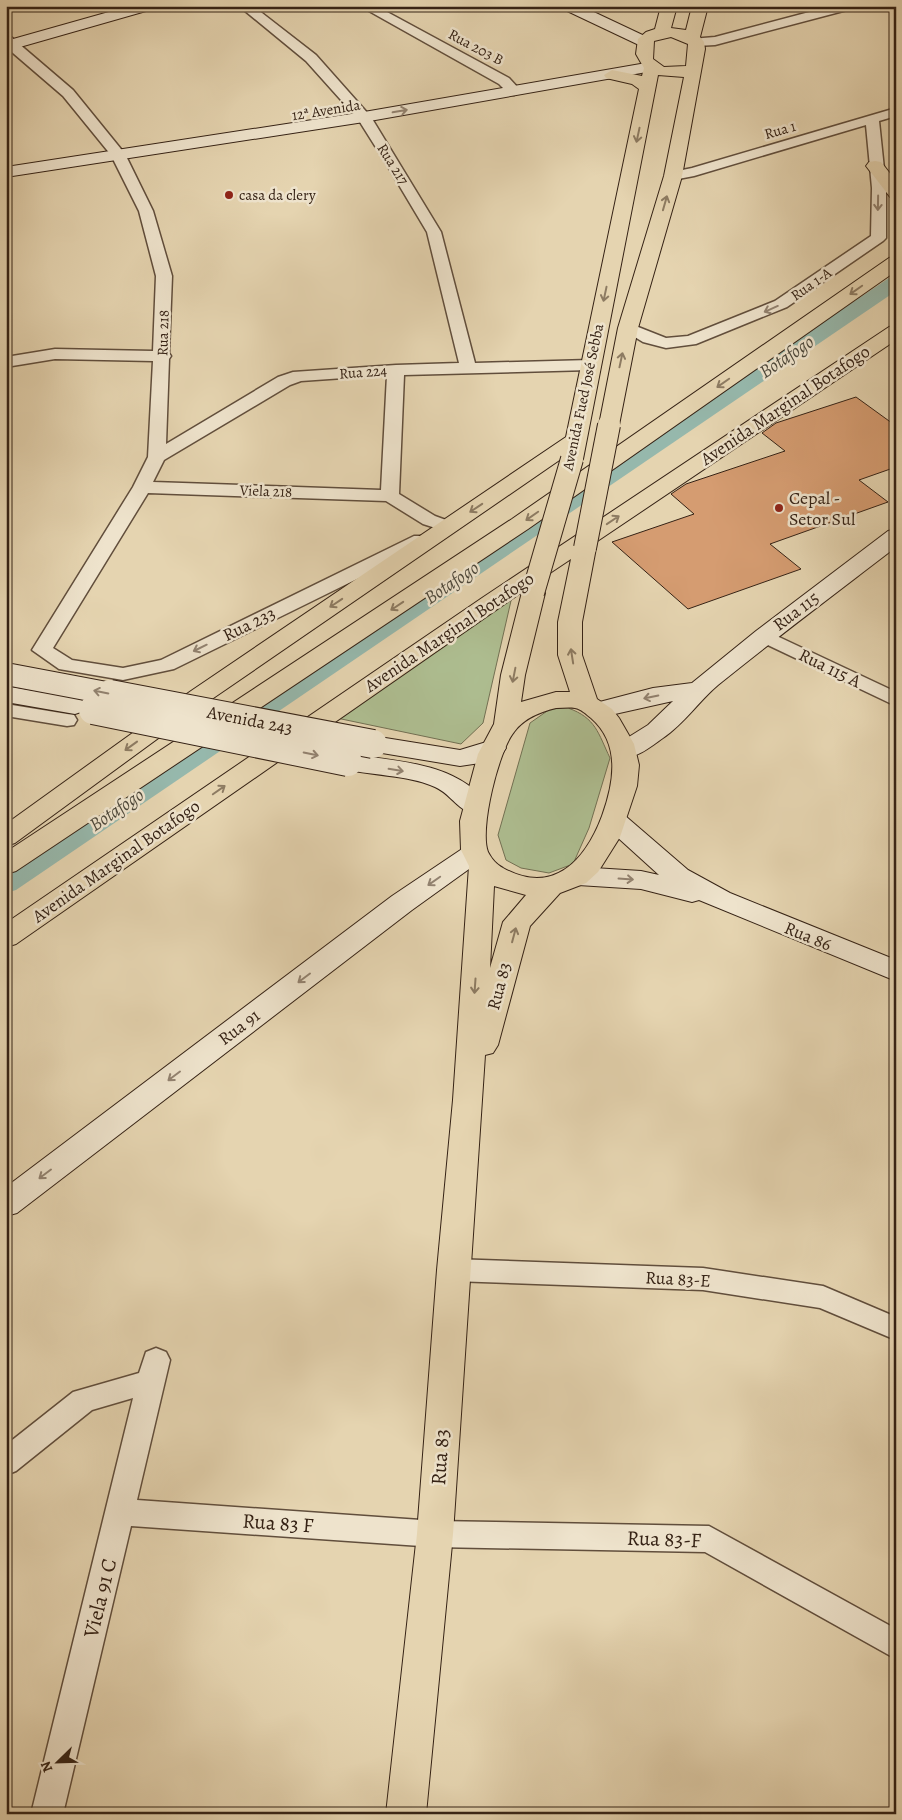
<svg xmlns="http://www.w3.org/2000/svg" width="902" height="1820" font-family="Alegreya,serif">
<rect width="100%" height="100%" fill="#e5d4b0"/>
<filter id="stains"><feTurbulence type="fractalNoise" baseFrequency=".004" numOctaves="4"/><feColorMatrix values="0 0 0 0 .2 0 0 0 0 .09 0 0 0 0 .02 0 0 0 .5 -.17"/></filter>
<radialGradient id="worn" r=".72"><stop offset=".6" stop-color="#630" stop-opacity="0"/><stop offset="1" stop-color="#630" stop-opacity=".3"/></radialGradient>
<!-- green -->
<g fill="#aebe91" stroke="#727053">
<path d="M513,592L483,723L461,744L327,716Z"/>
<path d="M568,708C596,718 598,733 610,758L589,828L573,864L549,873L521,868L506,860L498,835L530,723L550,709Z"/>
</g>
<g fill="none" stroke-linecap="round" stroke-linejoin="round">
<!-- canal -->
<path fill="#96b8ac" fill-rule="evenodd" d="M896,276V291L16,890L6,893V869L889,278Z"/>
</g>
<!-- building -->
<path fill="#d59c71" stroke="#352215" d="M856,397L896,426V467L859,480L888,502L770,544L801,569L688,609L612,542L694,514L671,494L686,484L785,451L762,433L776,423Z"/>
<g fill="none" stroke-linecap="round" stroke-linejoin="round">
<!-- street casing -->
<g stroke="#614e3c" stroke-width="3">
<g id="street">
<path d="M239,6H253L316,55L371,117L441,232L475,363L590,360L596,362L598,365L596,368L590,370L404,375L399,494L435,516L454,523L457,527L454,531L448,532L423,524L386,501L148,493L53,648L72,660L123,668L161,660L414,536H428L430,540L428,544L174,669L123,680L59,669L32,650L133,487L148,457L153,361L55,359L6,367V357L55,349L153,351L156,276L139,211L111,155L63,96L6,47V36L11,37L73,90L125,154L153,211L172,276L169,353L171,356L169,359L166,444L278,377L293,372L396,365L459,363L427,232L387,165L358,119L306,61ZM387,375L381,490L153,482L164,460L290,385L301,381Z"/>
<path d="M360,6H376L509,78L521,91L514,95L509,94L499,84Z"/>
<path d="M832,6H853L851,9L715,45L696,46L690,42L691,39L715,37Z"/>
<path d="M896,108V116L879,121L886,188V238L883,241L787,307L696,344L666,348L643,342L620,328L622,325L628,323L666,338L688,336L775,301L871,236L872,188L866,125L694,176L673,180L668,179L666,176L668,173L692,168Z"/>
<path d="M764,630L896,692V706L757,640L754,636L757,632Z"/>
<path d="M6,704L67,714L74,715L77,720L74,725L67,726L6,716Z"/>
<path d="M453,1259L703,1268L823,1286L896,1317V1340L820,1308L703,1290L453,1281L444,1278L440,1270L444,1262Z"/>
<path d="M156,1348L166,1352L170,1360L137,1500L435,1521L709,1526L896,1629V1659L705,1552L435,1547L131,1526L63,1814H31L133,1398L92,1410L16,1471L6,1475V1445L73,1392L139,1373L146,1352Z"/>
</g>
</g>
<!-- secondary casing -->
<g stroke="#352215" stroke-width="2">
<g id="secondary">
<path d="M130,6H155L153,9L6,51V41Z"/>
<path d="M561,6H581L651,39L653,42L651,45H639L563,9Z"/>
<path d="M652,62L660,67L658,70L364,122L6,177V167L364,112Z"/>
<path d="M896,529V547C836,593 776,638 718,685C699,701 684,724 663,738C649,748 634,761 616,757L612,751L616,745L648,725L673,701L597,718L588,715L585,710L588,705L653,688L692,683L756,631L888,531Z"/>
<path d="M6,686L75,698L84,701L87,706L84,711L75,714L6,702Z"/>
<path d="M373,736L460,750L493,740L502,742L506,748L502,754L480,763L460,766L364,750L360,744L364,738Z"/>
<path d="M348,754C394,761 460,762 488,806L484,812C461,819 454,795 435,787C406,774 370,776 339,768L335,762L339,756Z"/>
<path d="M614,811L623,814L688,870L730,893L896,960V981L699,900L692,902L641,889L578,885L568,883L564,876L568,869L578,867L641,871L659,875L605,826L601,820L605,814Z"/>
<path d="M474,844L483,847L487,853L483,859L412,910L17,1213L6,1216V1187L392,896L465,847Z"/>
</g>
</g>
<!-- primary casing -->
<g stroke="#352215" stroke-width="2">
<g id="primary">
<path d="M661,6H677L671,28L686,30L692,6H708L700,37L704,42L705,49L682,176L638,328L619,425L616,429L609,431L602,429L599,425L618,328L664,176L684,77L658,75L583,459L580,464L572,465L564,464L561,459L209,701L15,843L6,846V824L191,691L566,437L639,89L632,84L606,78L604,75L612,70L642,76L644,68L636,54L638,39L646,32L655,29ZM671,37L688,44L686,66L664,67L653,59L654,41Z"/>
<path d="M875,161L881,162L896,181V198L890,197L866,166L869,162Z"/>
<path d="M896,256V271L528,529L16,871L6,874V852L512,519L889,258Z"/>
<path d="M896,325V340L593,544L596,548L582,622V655L597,699L612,709L619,718L634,744L639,765L637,786L620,837L598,872L586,883L560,893L530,926L498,1045L493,1053L485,1055L453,1534L426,1814H386L417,1534L437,1270L453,1100L469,866L461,850L460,821L478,754L494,724L501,675L522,592L16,944L6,947V923L482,598L889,327ZM571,559L558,622V655L570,692H556L521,702L525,675L545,593L541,588L529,587ZM556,708C562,708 569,707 575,708C581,709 586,714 591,718C621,744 614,783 602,816C585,861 553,896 503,868C497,865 491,858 488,852C479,829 499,750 514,732C524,718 540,712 556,708ZM494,886L526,895L503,922L490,968Z"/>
</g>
</g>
<!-- street -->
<use href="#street" fill="#eee3cc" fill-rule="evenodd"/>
<!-- secondary -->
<use href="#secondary" fill="#eee3cc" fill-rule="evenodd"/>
<!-- primary -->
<use href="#primary" fill="#e5d4b0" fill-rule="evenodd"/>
<!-- secondary-bridge-far1 casing -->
<g stroke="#352215" stroke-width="24" stroke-linecap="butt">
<path id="secondary-bridge-far1" d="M6,674L117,695"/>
</g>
<!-- secondary-bridge casing -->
<g stroke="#352215" stroke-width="30" stroke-linecap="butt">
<g id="secondary-bridge">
<path d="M110,694L373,744"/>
<path d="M93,710L348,762"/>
</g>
</g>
<!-- primary-bridge casing -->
<g stroke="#352215" stroke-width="24" stroke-linecap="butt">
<g id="primary-bridge">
<path d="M585,548L609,425"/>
<path d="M533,593L572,459"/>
</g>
</g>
<!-- secondary-bridge-far1 -->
<use href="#secondary-bridge-far1" stroke="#eee3cc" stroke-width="22"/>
<!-- secondary-bridge -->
<use href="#secondary-bridge" stroke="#eee3cc" stroke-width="28"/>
<!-- primary-bridge -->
<use href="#primary-bridge" stroke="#e5d4b0" stroke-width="22"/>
</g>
<!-- one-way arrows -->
<defs><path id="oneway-shaft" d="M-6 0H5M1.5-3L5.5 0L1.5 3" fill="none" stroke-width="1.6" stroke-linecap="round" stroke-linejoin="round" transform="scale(1.25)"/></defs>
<g stroke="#928270">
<use href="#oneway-shaft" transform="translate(400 111) rotate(-10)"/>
<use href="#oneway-shaft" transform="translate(878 203) rotate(91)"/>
<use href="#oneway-shaft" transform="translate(771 309) rotate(156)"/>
<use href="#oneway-shaft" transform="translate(200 648) rotate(154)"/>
<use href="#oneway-shaft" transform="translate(101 692) rotate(-169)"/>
<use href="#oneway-shaft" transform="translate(651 697) rotate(168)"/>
<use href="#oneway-shaft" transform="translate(311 754) rotate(12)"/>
<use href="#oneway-shaft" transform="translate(396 770) rotate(9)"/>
<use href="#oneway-shaft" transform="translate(626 879) rotate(4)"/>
<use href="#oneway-shaft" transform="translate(434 881) rotate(145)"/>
<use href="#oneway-shaft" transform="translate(304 978) rotate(143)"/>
<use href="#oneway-shaft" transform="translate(174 1076) rotate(143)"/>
<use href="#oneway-shaft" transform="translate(45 1174) rotate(143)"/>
</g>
<g stroke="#8d7b62">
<use href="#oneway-shaft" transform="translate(638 135) rotate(102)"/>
<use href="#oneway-shaft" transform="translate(665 203) rotate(-74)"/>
<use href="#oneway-shaft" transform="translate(856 290) rotate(145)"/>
<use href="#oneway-shaft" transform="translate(605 294) rotate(102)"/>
<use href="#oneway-shaft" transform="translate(621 360) rotate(-78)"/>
<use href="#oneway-shaft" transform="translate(723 383) rotate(145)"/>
<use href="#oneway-shaft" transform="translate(476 508) rotate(146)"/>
<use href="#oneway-shaft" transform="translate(532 516) rotate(145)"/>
<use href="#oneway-shaft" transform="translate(613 520) rotate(-34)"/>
<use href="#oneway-shaft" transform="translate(336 603) rotate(146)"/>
<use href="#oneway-shaft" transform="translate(397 606) rotate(146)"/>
<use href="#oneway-shaft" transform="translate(572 656) rotate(-99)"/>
<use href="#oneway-shaft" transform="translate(514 675) rotate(101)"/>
<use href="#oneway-shaft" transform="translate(131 746) rotate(144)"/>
<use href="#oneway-shaft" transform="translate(219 790) rotate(-35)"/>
<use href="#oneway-shaft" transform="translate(514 935) rotate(-75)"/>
<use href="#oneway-shaft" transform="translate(475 986) rotate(94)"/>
</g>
<!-- markers -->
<g fill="#8f2418" stroke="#eee3cc" stroke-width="2">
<circle cx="229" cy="195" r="5"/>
<circle cx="779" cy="508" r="5"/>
</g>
<g text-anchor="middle" stroke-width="5" stroke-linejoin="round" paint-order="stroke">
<!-- far-street labels -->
<g font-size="15" fill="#352215" stroke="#eee3cc">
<text transform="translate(476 47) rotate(28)" y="5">Rua 203 B</text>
<text transform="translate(326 110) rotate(-9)" y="5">12ª Avenida</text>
<text transform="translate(780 130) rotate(-16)" y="5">Rua 1</text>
<text transform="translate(393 164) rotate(58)" y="5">Rua 217</text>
<text transform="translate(811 284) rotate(-35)" y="5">Rua 1-A</text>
<text transform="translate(163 333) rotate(-88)" y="5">Rua 218</text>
<text transform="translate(363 372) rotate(-4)" y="5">Rua 224</text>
<text transform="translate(583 397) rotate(-78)" y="5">Avenida Fued José Sebba</text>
<text transform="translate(266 491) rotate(2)" y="5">Viela 218</text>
</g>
<!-- far-poi labels -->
<g font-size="15" fill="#352215" stroke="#eee3cc" text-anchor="start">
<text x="239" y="200">casa da clery</text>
</g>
<!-- street labels -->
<g font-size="18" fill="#352215" stroke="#eee3cc">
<text transform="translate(785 405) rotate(-34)" y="6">Avenida Marginal Botafogo</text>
<text transform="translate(796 611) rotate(-37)" y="6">Rua 115</text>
<text transform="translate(249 624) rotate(-26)" y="6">Rua 233</text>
<text transform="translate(449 632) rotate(-34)" y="6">Avenida Marginal Botafogo</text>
<text transform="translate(830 668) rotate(26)" y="6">Rua 115 A</text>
<text transform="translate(250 720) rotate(11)" y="6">Avenida 243</text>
<text transform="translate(116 861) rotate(-35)" y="6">Avenida Marginal Botafogo</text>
<text transform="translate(808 936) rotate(22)" y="6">Rua 86</text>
<text transform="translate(499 986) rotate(-75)" y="6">Rua 83</text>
<text transform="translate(239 1027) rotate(-37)" y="6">Rua 91</text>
<text transform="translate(678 1279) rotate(3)" y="6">Rua 83-E</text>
</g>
<!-- poi labels -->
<g font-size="18" fill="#352215" stroke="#eee3cc" text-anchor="start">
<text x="789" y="504">Cepal -<tspan x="789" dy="21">Setor Sul</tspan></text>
</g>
<!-- water labels -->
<g font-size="19" font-style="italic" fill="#4d483b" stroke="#eee3cc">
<text transform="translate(786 356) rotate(-34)" y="7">Botafogo</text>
<text transform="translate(451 582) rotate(-34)" y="7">Botafogo</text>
<text transform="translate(116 809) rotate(-34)" y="7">Botafogo</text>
</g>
<!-- near-street labels -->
<g font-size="21" fill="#352215" stroke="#eee3cc">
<text transform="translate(440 1457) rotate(-86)" y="7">Rua 83</text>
<text transform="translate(278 1523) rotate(4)" y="7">Rua 83 F</text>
<text transform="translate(664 1539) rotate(2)" y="7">Rua 83-F</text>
<text transform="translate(100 1598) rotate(-76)" y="7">Viela 91 C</text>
</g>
</g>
<!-- margin -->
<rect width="902" height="1820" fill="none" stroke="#e5d4b0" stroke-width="25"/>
<rect x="8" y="8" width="887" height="1805" fill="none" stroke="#352215" stroke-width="2.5"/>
<rect x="12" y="12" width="877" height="1795" fill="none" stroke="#352215"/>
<!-- north arrow -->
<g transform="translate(58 1762) rotate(247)" stroke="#eee3cc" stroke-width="4" paint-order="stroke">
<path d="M0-4L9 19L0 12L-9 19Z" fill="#352215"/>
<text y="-8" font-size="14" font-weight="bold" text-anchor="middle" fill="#352215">N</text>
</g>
<rect width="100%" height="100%" filter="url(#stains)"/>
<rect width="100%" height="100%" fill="url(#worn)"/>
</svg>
